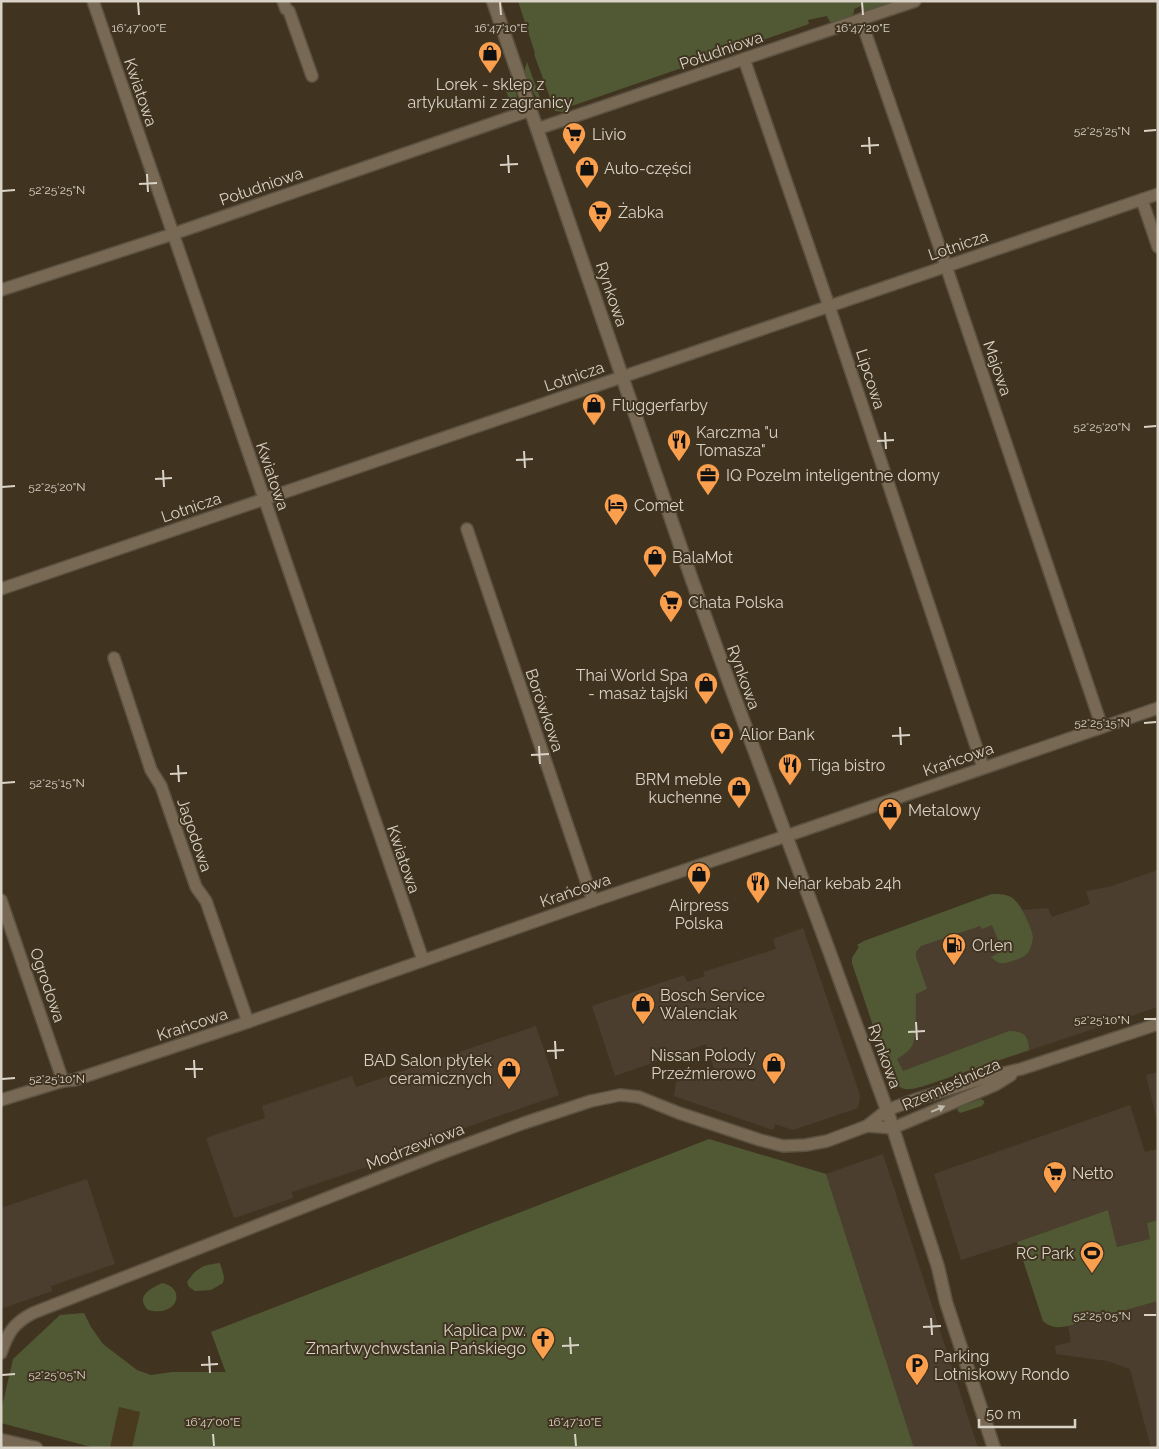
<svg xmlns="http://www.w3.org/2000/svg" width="1159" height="1449" font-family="Raleway,sans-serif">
<rect width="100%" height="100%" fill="#403420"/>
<!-- commercial -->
<g fill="#4b3e2f">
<path d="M1158,870V1007L927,1085L913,1089H904L896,1085L889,1073L852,963V958L859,947L857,945L864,941L992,894H1002L1010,897L1017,902L1023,910L1048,908L1052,917L1090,904L1086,891L1109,887Z"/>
<path d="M803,928L859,1092L860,1097L858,1108L793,1130L775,1124L773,1130L674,1096L676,1082L714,1069L706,1044L615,1076L592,1006L684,975L687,982L705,976L703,972L776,949L773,939Z"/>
<path d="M536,1026L559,1095L410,1147L411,1152L292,1192L293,1198L234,1218L206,1138L265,1118L262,1106L352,1076L356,1087Z"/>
<path d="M1158,1072V1125L1146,1075Z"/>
<path d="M1130,1105L1145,1152L1158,1149V1220L1147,1223L1151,1239L1117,1247L1108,1210L1017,1242L961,1260L934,1174Z"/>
<path d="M883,1154L978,1448H914L826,1174Z"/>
<path d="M87,1179L115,1264L51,1286L52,1291L1,1309V1208Z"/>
<path d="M1158,1301V1448H1151L1130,1369L1107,1361L1056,1354L1055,1346L1071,1342L1068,1326Z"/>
</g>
<!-- built -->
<path fill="#49391e" d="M119,1407L141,1412L132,1448H110Z"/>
<!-- green -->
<g fill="#505934">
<path d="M518,1H896L867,12H864L861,6L854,9V12L852,16L833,22H830L827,16L808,20L809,24L566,108L567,110L564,112L555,111L534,54L535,53Z"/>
<path d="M527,62L542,103C535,98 526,80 525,70C525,68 526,65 527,62Z"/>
<path d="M508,83C517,90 519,96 514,106L510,102L504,85Z"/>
<path d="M992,894C998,894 1005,894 1011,897C1020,902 1032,928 1033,937C1033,940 1031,946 1030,949C1027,957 1019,959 1012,961C1002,965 998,964 991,957L997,954L992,942L998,940L992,925L982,929L980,926L921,946L916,952V957L927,989L916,994C915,1008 918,1034 912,1046C908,1052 903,1055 897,1059L903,1071L1009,1031C1023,1031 1029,1035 1029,1050L927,1085C906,1091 900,1093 889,1073L852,963V958L859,947L857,945L864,941Z"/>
<path d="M981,1099L984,1101V1103L982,1106L960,1113L957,1110L959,1107Z"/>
<path d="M709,1139L826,1174L914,1448H132L140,1412L119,1407L110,1448H95L1,1423V1411L13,1359L60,1315L84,1313L91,1327L103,1344L137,1370L151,1375L172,1372H225L226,1373L211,1332Z"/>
<path d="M1108,1210L1117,1247L1150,1239L1147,1223L1158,1220V1301L1068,1326C1058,1328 1051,1328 1043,1321L1017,1242Z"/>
<path d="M220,1263L224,1277L223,1283L211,1290L195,1291L189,1287L187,1282C197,1267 203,1265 220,1263Z"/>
<path d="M162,1283C187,1288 178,1318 148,1310C135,1296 150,1289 162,1283Z"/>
</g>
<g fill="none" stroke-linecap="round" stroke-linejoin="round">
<!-- minor casing -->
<g stroke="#5c5241" stroke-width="14">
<g id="minor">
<path d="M93,1L423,960"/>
<path d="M283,1L286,9L289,11L312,76"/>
<path d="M861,20L946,266L1102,727"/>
<path d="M744,59L829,306L983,767"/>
<path d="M537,129L915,1"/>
<path d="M1142,200L1158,247"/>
<path d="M1,290L173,234L531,110"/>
<path d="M467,529L593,901"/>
<path d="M1,589L1158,194"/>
<path d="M114,658L151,770L161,786L196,887L206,901L248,1022"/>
<path d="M1,900L63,1081"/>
<path d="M1,1100L63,1081L74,1080L248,1022L593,901L801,831L1158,708"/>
<path d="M867,1126L893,1128L995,1085L1011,1075"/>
<path d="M1,1353C8,1332 14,1323 33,1313L437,1155L524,1123L591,1101L620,1095L639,1097L679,1113L760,1140L783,1146L806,1145L827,1141L867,1126L887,1110L914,1100L991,1076L1021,1069L1158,1024"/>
</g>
</g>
<!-- tertiary casing -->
<g stroke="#5c5241" stroke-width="15">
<g id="tertiary">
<path d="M493,1L692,580L730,685L831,956L887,1110L938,1267L946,1302L994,1448"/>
<path d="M1,1440L36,1448"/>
</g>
</g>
<!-- minor -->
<use href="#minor" stroke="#776954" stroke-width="11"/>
<!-- tertiary -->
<use href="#tertiary" stroke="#776954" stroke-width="12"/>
</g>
<!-- one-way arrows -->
<defs><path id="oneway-solid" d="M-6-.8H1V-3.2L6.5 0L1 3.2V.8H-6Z" transform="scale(1.25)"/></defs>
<use fill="#c0b8aa" href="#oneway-solid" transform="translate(938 1109) rotate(-23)"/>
<!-- ticks -->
<path fill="none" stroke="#d9d2c6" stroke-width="2" d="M138,2L139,15M500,2L501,15M862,2L863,15M1144,131L1156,130M869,137L870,154M861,146L879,145M508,155L509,173M500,165L518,164M147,174L148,192M139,184L157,183M2,191L15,190M1144,427L1156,426M885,432L886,449M877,441L894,440M524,451L525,468M516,460L533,459M163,470L164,487M155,479L172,478M2,487L15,486M1144,723L1156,722M900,727L901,745M892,736L910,735M539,746L540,764M531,755L549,754M178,765L179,782M170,774L187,773M2,783L15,782M1144,1019H1156M916,1022L917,1040M908,1032L925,1031M555,1041L556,1059M547,1051L564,1050M194,1060L195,1078M185,1069H203M2,1079L15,1078M1144,1315H1156M931,1318L932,1335M923,1327L941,1326M570,1337L571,1354M562,1346L579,1345M209,1356L210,1373M201,1365L218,1364M2,1375L15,1374M213,1434L214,1446M575,1434L576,1446"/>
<!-- icons -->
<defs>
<g id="shop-pin" transform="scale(1.25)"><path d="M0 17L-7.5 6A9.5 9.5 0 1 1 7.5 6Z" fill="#fa9f4e" stroke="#403420"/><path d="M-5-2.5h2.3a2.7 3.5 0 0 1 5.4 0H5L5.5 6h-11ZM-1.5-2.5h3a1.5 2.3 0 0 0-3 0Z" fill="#111"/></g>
<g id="supermarket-pin" transform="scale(1.25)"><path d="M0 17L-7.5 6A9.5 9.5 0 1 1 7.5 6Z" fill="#fa9f4e" stroke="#403420"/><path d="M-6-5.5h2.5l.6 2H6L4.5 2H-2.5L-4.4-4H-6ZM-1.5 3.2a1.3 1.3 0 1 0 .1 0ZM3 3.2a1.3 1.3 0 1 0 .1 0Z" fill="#111"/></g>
<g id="restaurant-pin" transform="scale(1.25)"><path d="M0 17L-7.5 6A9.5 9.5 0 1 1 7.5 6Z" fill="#fa9f4e" stroke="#403420"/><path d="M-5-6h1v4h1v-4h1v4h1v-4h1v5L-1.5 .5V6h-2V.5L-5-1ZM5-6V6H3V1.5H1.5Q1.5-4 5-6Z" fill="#111"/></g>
<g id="office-pin" transform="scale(1.25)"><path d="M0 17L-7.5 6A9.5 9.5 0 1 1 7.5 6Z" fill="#fa9f4e" stroke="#403420"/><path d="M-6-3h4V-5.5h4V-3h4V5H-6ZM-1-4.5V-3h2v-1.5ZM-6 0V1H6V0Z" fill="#111"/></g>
<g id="hotel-pin" transform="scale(1.25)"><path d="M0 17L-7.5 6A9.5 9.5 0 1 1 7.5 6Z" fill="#fa9f4e" stroke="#403420"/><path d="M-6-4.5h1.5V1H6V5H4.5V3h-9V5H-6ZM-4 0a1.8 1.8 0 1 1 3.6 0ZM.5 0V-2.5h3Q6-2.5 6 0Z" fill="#111"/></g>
<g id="bank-pin" transform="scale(1.25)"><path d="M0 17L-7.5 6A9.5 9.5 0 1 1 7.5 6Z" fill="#fa9f4e" stroke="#403420"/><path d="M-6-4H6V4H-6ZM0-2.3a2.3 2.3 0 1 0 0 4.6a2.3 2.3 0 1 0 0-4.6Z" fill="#111"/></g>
<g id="fuel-pin" transform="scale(1.25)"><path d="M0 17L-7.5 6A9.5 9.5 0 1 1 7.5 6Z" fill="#fa9f4e" stroke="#403420"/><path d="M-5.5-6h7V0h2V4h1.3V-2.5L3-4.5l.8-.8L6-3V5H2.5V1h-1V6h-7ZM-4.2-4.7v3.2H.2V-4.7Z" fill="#111"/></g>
<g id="stadium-pin" transform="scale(1.25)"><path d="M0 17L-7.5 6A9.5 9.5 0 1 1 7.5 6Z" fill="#fa9f4e" stroke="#403420"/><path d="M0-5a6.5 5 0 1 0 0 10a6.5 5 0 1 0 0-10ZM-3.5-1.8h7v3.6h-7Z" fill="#111"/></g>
<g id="church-pin" transform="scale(1.25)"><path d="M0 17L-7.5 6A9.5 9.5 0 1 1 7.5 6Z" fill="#fa9f4e" stroke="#403420"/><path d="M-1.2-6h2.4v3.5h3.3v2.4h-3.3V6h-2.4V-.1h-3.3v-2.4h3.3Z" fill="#111"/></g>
<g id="parking-pin" transform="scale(1.25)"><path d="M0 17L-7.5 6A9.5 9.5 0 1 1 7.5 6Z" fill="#fa9f4e" stroke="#403420"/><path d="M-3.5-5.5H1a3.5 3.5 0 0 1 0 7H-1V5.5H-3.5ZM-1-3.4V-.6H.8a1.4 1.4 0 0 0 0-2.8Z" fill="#111"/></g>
</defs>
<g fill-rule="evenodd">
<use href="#shop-pin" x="490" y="53"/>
<use href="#supermarket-pin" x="574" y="134"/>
<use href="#shop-pin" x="587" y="168"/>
<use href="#supermarket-pin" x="600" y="212"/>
<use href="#shop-pin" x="594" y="405"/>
<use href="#restaurant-pin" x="679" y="441"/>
<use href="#office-pin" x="708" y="475"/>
<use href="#hotel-pin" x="616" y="505"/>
<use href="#shop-pin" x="655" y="557"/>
<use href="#supermarket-pin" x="671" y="602"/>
<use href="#shop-pin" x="706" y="684"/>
<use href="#bank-pin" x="722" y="734"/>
<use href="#restaurant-pin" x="790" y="765"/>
<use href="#shop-pin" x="739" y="788"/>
<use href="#shop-pin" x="890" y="810"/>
<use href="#shop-pin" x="699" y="874"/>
<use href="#restaurant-pin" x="758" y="883"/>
<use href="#fuel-pin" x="954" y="945"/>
<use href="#shop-pin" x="643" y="1004"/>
<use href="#shop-pin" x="774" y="1064"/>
<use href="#shop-pin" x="509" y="1069"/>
<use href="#supermarket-pin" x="1055" y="1173"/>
<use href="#stadium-pin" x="1092" y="1253"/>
<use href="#church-pin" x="543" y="1339"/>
<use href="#parking-pin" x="917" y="1365"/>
</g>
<g text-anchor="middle" stroke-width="4" stroke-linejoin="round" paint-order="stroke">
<!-- street labels -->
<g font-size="16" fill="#d9d2c6" stroke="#403420">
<text transform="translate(721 50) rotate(-19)" y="6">Południowa</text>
<text transform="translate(141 92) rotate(71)" y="6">Kwiatowa</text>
<text transform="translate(261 186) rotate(-19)" y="6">Południowa</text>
<text transform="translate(958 245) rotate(-19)" y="6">Lotnicza</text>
<text transform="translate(612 294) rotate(71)" y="6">Rynkowa</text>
<text transform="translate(998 368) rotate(71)" y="6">Majowa</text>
<text transform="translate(574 376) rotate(-19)" y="6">Lotnicza</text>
<text transform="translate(871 379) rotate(72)" y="6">Lipcowa</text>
<text transform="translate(273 476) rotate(71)" y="6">Kwiatowa</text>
<text transform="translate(191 507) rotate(-19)" y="6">Lotnicza</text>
<text transform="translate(744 677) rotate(70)" y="6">Rynkowa</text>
<text transform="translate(545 710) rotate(71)" y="6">Borówkowa</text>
<text transform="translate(958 759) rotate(-19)" y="6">Krańcowa</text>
<text transform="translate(195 835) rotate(71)" y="6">Jagodowa</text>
<text transform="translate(404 859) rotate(71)" y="6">Kwiatowa</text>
<text transform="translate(575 890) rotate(-19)" y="6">Krańcowa</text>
<text transform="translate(48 985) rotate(71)" y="6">Ogrodowa</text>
<text transform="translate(192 1024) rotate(-18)" y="6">Krańcowa</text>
<text transform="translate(885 1056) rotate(70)" y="6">Rynkowa</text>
<text transform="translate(951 1084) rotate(-24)" y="6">Rzemieślnicza</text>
<text transform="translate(415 1146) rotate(-21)" y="6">Modrzewiowa</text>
</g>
<!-- poi labels -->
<g font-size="16" fill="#d9d2c6" stroke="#403420" text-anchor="start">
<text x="490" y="90" text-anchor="middle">Lorek - sklep z<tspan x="490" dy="18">artykułami z zagranicy</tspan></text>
<text x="592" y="140">Livio</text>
<text x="604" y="174">Auto-części</text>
<text x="618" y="218">Żabka</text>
<text x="612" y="411">Fluggerfarby</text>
<text x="696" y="438">Karczma "u<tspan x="696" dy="18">Tomasza"</tspan></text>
<text x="726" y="481">IQ Pozelm inteligentne domy</text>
<text x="634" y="511">Comet</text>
<text x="672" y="563">BalaMot</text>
<text x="688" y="608">Chata Polska</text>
<text x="688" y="681" text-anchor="end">Thai World Spa<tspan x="688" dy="18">- masaż tajski</tspan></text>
<text x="740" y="740">Alior Bank</text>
<text x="808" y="771">Tiga bistro</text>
<text x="722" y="785" text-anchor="end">BRM meble<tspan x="722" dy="18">kuchenne</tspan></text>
<text x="908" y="816">Metalowy</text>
<text x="776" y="889">Nehar kebab 24h</text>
<text x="699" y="911" text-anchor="middle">Airpress<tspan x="699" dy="18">Polska</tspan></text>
<text x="972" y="951">Orlen</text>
<text x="660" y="1001">Bosch Service<tspan x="660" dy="18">Walenciak</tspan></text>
<text x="756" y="1061" text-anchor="end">Nissan Polody<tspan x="756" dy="18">Przeźmierowo</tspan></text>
<text x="492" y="1066" text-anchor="end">BAD Salon płytek<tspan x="492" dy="18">ceramicznych</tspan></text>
<text x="1072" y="1179">Netto</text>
<text x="1074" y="1259" text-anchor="end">RC Park</text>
<text x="526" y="1336" text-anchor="end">Kaplica pw.<tspan x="526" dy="18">Zmartwychwstania Pańskiego</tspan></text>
<text x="934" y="1362">Parking<tspan x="934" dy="18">Lotniskowy Rondo</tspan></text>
</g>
</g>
<g font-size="12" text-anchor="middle" fill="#d9d2c6" stroke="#403420" stroke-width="4" stroke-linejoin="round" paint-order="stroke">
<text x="139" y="32">16°47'00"E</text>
<text x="501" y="32">16°47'10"E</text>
<text x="863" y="32">16°47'20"E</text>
<text x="1102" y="135">52°25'25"N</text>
<text x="57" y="194">52°25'25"N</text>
<text x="1102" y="431">52°25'20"N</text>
<text x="57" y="491">52°25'20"N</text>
<text x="1102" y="727">52°25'15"N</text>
<text x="57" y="787">52°25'15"N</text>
<text x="1102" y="1024">52°25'10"N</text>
<text x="57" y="1083">52°25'10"N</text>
<text x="1102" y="1320">52°25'05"N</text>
<text x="57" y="1379">52°25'05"N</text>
<text x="213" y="1426">16°47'00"E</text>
<text x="575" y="1426">16°47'10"E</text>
</g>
<!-- border -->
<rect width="1159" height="1449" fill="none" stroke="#d9d2c6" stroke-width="5"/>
<!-- scale -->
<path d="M979 1419v8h96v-8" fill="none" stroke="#d9d2c6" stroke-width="2.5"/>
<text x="986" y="1419" font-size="15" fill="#d9d2c6" stroke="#403420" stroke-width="4" paint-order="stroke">50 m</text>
</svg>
